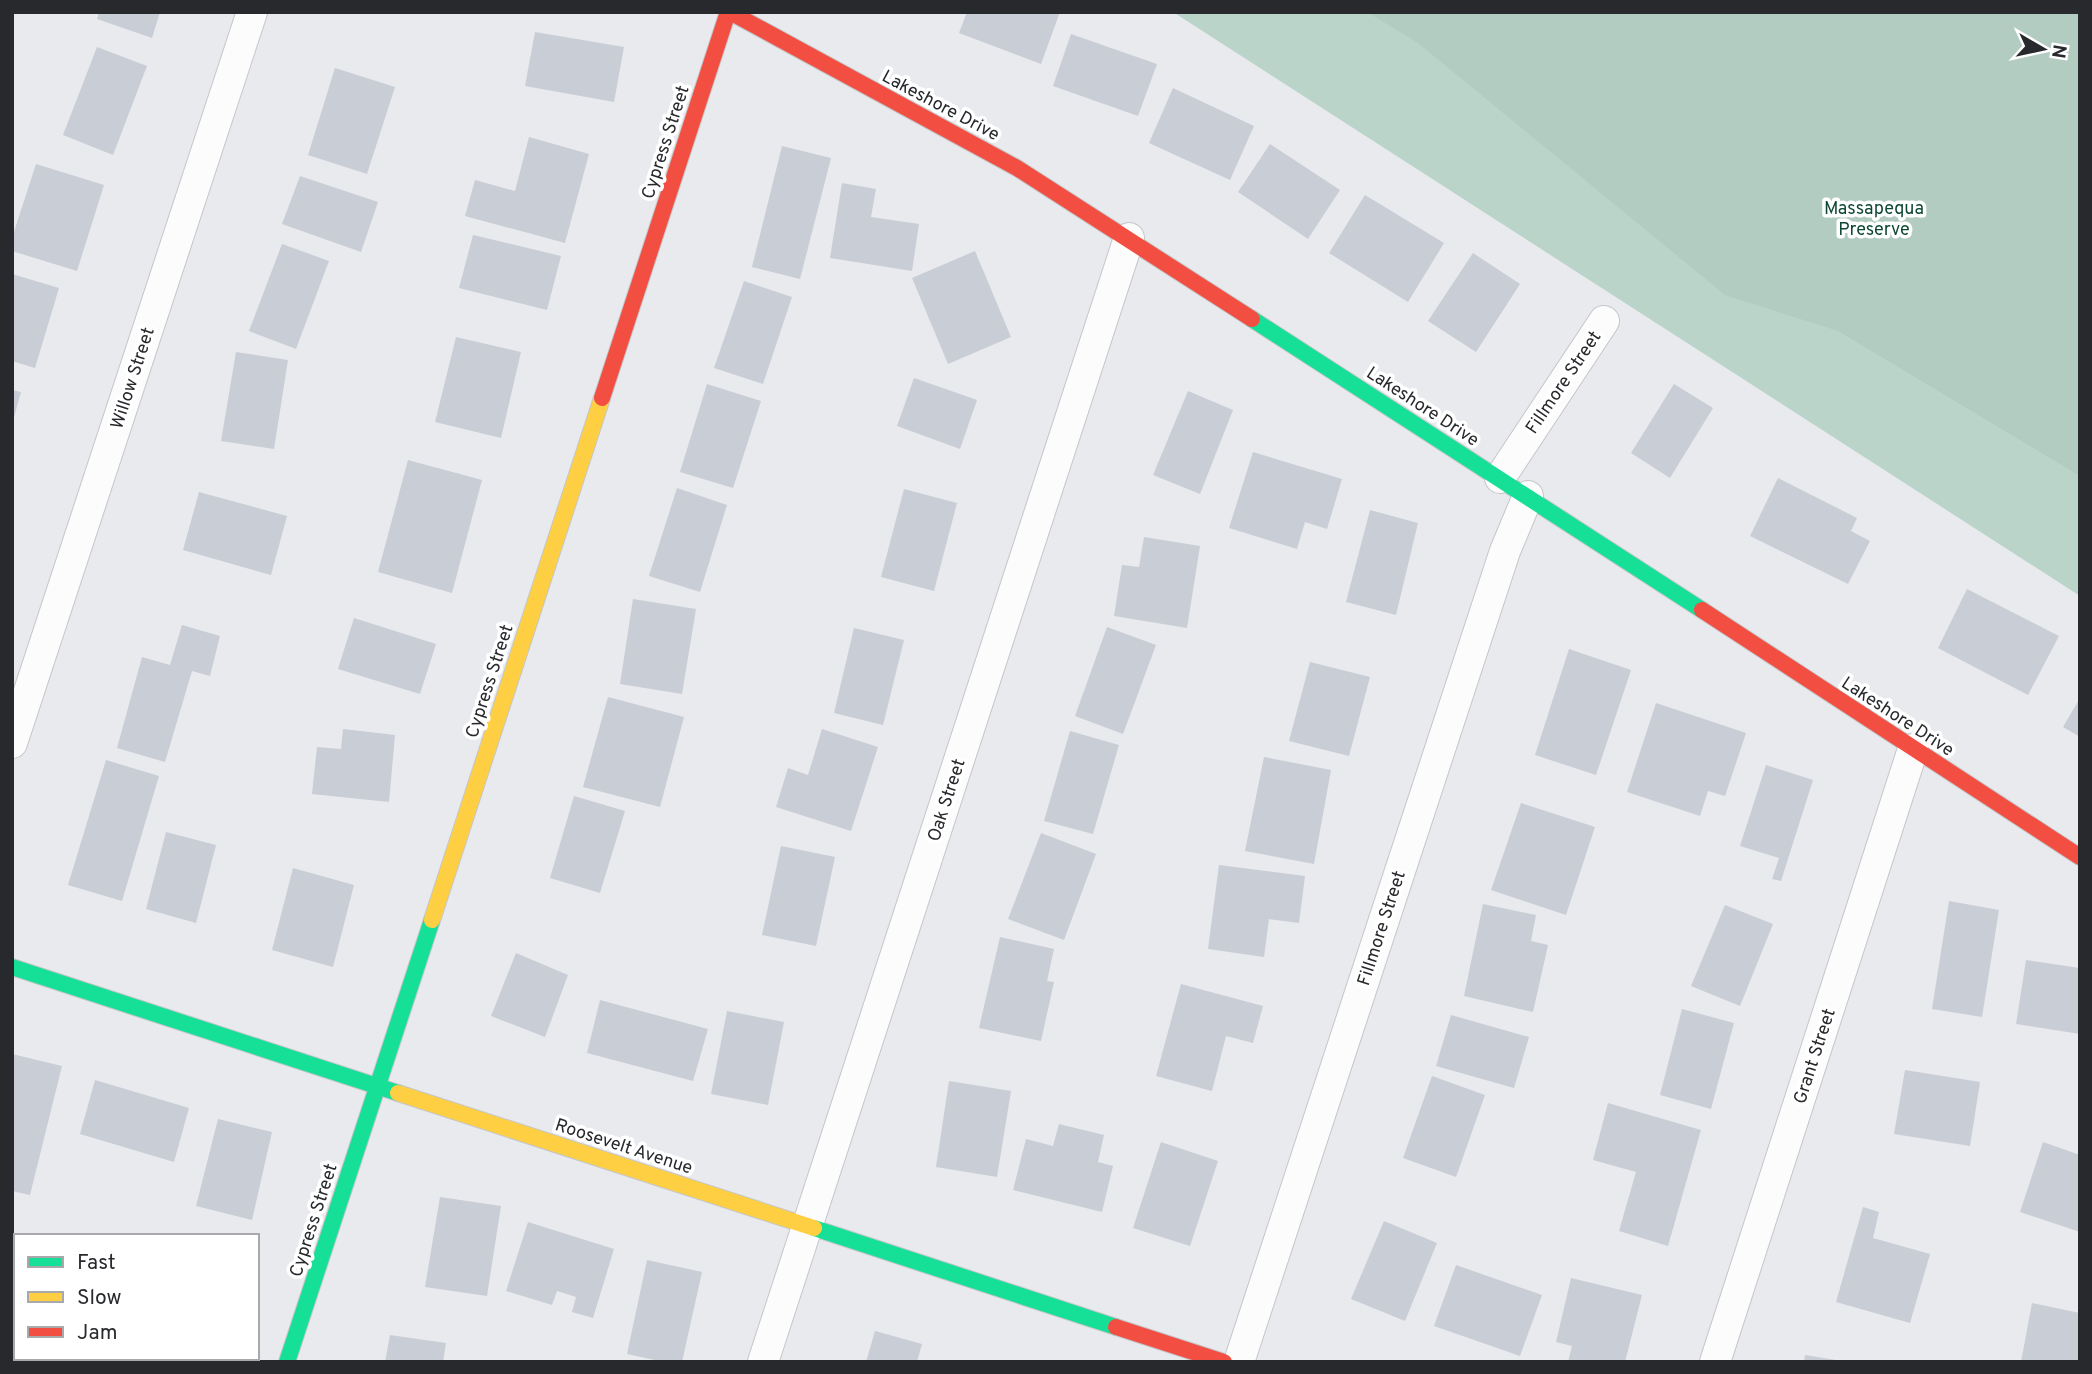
<svg xmlns="http://www.w3.org/2000/svg" width="2092" height="1374" font-family="Overpass,sans-serif">
<rect width="100%" height="100%" fill="#e8eaee"/>
<!-- green -->
<path fill="#bbd4ca" d="M1173,12H2080V596Z"/>
<!-- forest -->
<path fill="#b2ccc1" d="M1367,12H2080V476L1838,331L1725,295L1418,43Z"/>
<!-- building -->
<g fill="#c9cdd6">
<path d="M99,12H160L152,38L97,19Z"/>
<path d="M967,12H1060L1041,64L959,33Z"/>
<path d="M535,32L624,47L614,102L525,86Z"/>
<path d="M1071,34L1157,64L1138,116L1053,86Z"/>
<path d="M97,47L147,66L113,155L63,135Z"/>
<path d="M335,68L395,87L367,174L308,155Z"/>
<path d="M1173,88L1254,126L1230,180L1149,143Z"/>
<path d="M529,137L589,154L565,243L465,216L475,180L515,191Z"/>
<path d="M1270,144L1340,190L1308,239L1238,192Z"/>
<path d="M782,146L831,158L800,279L752,267Z"/>
<path d="M36,164L104,185L77,271L12,251V238Z"/>
<path d="M300,176L378,202L361,252L282,224Z"/>
<path d="M842,183L876,189L871,217L919,224L912,271L830,258Z"/>
<path d="M1365,195L1444,243L1408,302L1329,253Z"/>
<path d="M473,235L561,256L547,310L459,288Z"/>
<path d="M282,244L329,261L296,349L249,331Z"/>
<path d="M975,251L1011,337L948,364L912,278Z"/>
<path d="M1473,253L1520,284L1476,352L1428,321Z"/>
<path d="M12,274L59,288L35,368L12,361Z"/>
<path d="M744,281L792,297L763,384L714,368Z"/>
<path d="M456,337L521,352L501,438L435,422Z"/>
<path d="M236,352L288,360L274,449L221,441Z"/>
<path d="M914,378L977,400L960,449L897,426Z"/>
<path d="M707,384L761,401L733,488L680,472Z"/>
<path d="M1674,384L1713,408L1670,478L1631,453Z"/>
<path d="M12,390L21,392L13,421H12Z"/>
<path d="M1188,391L1233,410L1200,494L1153,475Z"/>
<path d="M1253,452L1342,479L1327,529L1305,522L1297,549L1229,528Z"/>
<path d="M408,460L482,480L452,593L378,572Z"/>
<path d="M1778,478L1857,518L1851,531L1870,541L1848,584L1750,536Z"/>
<path d="M677,488L727,505L700,592L649,576Z"/>
<path d="M904,489L957,503L934,591L881,577Z"/>
<path d="M199,492L287,516L271,575L183,550Z"/>
<path d="M1370,510L1418,523L1396,615L1346,602Z"/>
<path d="M1144,537L1200,546L1187,628L1114,616L1122,565L1139,567Z"/>
<path d="M1967,589L2059,636L2028,695L1938,648Z"/>
<path d="M633,599L696,609L682,694L620,684Z"/>
<path d="M354,618L436,644L420,694L338,669Z"/>
<path d="M182,625L220,636L210,676L192,671L165,762L117,748L142,657L170,665Z"/>
<path d="M1107,627L1156,645L1123,734L1075,716Z"/>
<path d="M854,628L904,640L883,725L834,713Z"/>
<path d="M1569,649L1631,670L1596,775L1535,755Z"/>
<path d="M1310,662L1370,677L1349,756L1289,741Z"/>
<path d="M608,697L684,717L660,807L583,787Z"/>
<path d="M2080,698V737L2063,727Z"/>
<path d="M1656,703L1746,733L1725,796L1708,791L1700,816L1627,792Z"/>
<path d="M343,729L395,735L389,802L312,794L317,747L341,749Z"/>
<path d="M822,729L878,747L851,831L776,807L788,768L808,775Z"/>
<path d="M1070,731L1119,745L1093,834L1044,821Z"/>
<path d="M1264,757L1331,770L1314,864L1245,851Z"/>
<path d="M106,760L159,776L122,901L68,885Z"/>
<path d="M1766,765L1813,780L1781,881L1772,879L1779,858L1740,846Z"/>
<path d="M574,796L625,811L600,893L550,878Z"/>
<path d="M1521,803L1595,827L1566,915L1491,890Z"/>
<path d="M166,832L216,845L196,923L146,909Z"/>
<path d="M1041,833L1096,854L1064,940L1008,919Z"/>
<path d="M781,846L835,857L816,946L762,935Z"/>
<path d="M1219,865L1305,876L1299,923L1269,919L1264,957L1208,949Z"/>
<path d="M293,868L354,885L333,967L272,950Z"/>
<path d="M1949,901L1999,910L1982,1017L1932,1009Z"/>
<path d="M1483,904L1536,915L1531,941L1548,945L1533,1012L1464,996Z"/>
<path d="M1725,905L1773,924L1740,1006L1691,986Z"/>
<path d="M1000,937L1054,949L1047,981L1054,982L1041,1041L979,1028Z"/>
<path d="M516,953L568,975L545,1037L491,1016Z"/>
<path d="M2026,960L2080,968V1034L2016,1024Z"/>
<path d="M1181,984L1263,1006L1253,1043L1226,1036L1212,1091L1156,1076Z"/>
<path d="M600,1000L708,1029L693,1081L587,1053Z"/>
<path d="M1682,1009L1734,1023L1711,1109L1660,1095Z"/>
<path d="M727,1011L784,1022L768,1105L711,1094Z"/>
<path d="M1451,1015L1529,1037L1514,1088L1436,1066Z"/>
<path d="M12,1054L62,1066L30,1195L12,1191Z"/>
<path d="M1905,1070L1980,1082L1970,1146L1894,1134Z"/>
<path d="M1432,1076L1485,1095L1456,1177L1403,1158Z"/>
<path d="M95,1080L189,1108L174,1162L80,1134Z"/>
<path d="M949,1081L1011,1091L997,1177L936,1167Z"/>
<path d="M1608,1103L1701,1130L1668,1246L1619,1231L1636,1172L1593,1160Z"/>
<path d="M218,1119L272,1132L252,1220L196,1206Z"/>
<path d="M1059,1124L1104,1135L1098,1162L1113,1166L1102,1212L1013,1190L1026,1139L1053,1146Z"/>
<path d="M1161,1142L1218,1161L1190,1246L1133,1228Z"/>
<path d="M2043,1142L2080,1155V1232L2020,1212Z"/>
<path d="M440,1197L501,1206L487,1296L425,1287Z"/>
<path d="M1863,1207L1879,1212L1873,1238L1930,1254L1910,1323L1836,1302Z"/>
<path d="M1384,1221L1437,1243L1405,1321L1351,1299Z"/>
<path d="M528,1222L614,1249L593,1318L572,1312L576,1297L557,1291L552,1305L506,1291Z"/>
<path d="M12,1249L16,1250V1271L13,1281Z"/>
<path d="M647,1260L702,1272L682,1362H664L627,1354Z"/>
<path d="M1456,1265L1542,1295L1520,1356L1434,1326Z"/>
<path d="M1571,1278L1642,1295L1625,1362H1568L1572,1346L1556,1342Z"/>
<path d="M2032,1303L2080,1313V1362H2021Z"/>
<path d="M875,1331L922,1344L917,1362H866Z"/>
<path d="M390,1335L446,1343L443,1362H385Z"/>
<path d="M1805,1355L1836,1360V1362H1804Z"/>
</g>
<g fill="none" stroke-linecap="round" stroke-linejoin="round">
<!-- street casing -->
<g stroke="#c4c6c9" stroke-width="32">
<g id="street">
<path d="M1500,478L1604,321"/>
<path d="M12,743L252,12"/>
<path d="M763,1362L1129,238"/>
<path d="M1239,1362L1505,551L1528,496"/>
<path d="M1715,1362L1913,749"/>
</g>
</g>
<!-- fast casing -->
<g stroke="#c4c6c9" stroke-width="18">
<g id="fast">
<path d="M1252,319L1702,610"/>
<path d="M12,967L398,1093"/>
<path d="M814,1228L1116,1327"/>
<path d="M287,1362L432,920"/>
</g>
</g>
<!-- slow casing -->
<g stroke="#c4c6c9" stroke-width="18">
<g id="slow">
<path d="M432,920L602,398"/>
<path d="M398,1093L814,1228"/>
</g>
</g>
<!-- jam casing -->
<g stroke="#c4c6c9" stroke-width="18">
<g id="jam">
<path d="M730,12L1017,168L1252,319"/>
<path d="M602,398L728,12"/>
<path d="M1702,610L2080,857"/>
<path d="M1116,1327L1224,1362"/>
</g>
</g>
<!-- street -->
<use href="#street" stroke="#fcfcfc" stroke-width="30"/>
<!-- fast -->
<use href="#fast" stroke="#16e098" stroke-width="16"/>
<!-- slow -->
<use href="#slow" stroke="#ffcf43" stroke-width="16"/>
<!-- jam -->
<use href="#jam" stroke="#f24e42" stroke-width="16"/>
</g>
<g text-anchor="middle" stroke-width="7" stroke-linejoin="round" paint-order="stroke">
<!-- street labels -->
<g font-size="18" fill="#27292c" stroke="#fff">
<text transform="translate(941 105) rotate(28)" y="6">Lakeshore Drive</text>
<text transform="translate(665 142) rotate(-72)" y="6">Cypress Street</text>
<text transform="translate(132 378) rotate(-72)" y="6">Willow Street</text>
<text transform="translate(1563 382) rotate(-56)" y="6">Fillmore Street</text>
<text transform="translate(1423 406) rotate(33)" y="6">Lakeshore Drive</text>
<text transform="translate(489 681) rotate(-72)" y="6">Cypress Street</text>
<text transform="translate(1898 716) rotate(33)" y="6">Lakeshore Drive</text>
<text transform="translate(946 800) rotate(-72)" y="6">Oak Street</text>
<text transform="translate(1381 928) rotate(-72)" y="6">Fillmore Street</text>
<text transform="translate(1814 1056) rotate(-72)" y="6">Grant Street</text>
<text transform="translate(624 1146) rotate(18)" y="6">Roosevelt Avenue</text>
<text transform="translate(313 1220) rotate(-72)" y="6">Cypress Street</text>
</g>
<!-- park labels -->
<g font-size="18" fill="#0e4832" stroke="#fff">
<text x="1874" y="214">Massapequa<tspan x="1874" dy="21">Preserve</tspan></text>
</g>
</g>
<!-- border -->
<rect width="2092" height="1374" fill="none" stroke="#27292c" stroke-width="28"/>
<!-- legend -->
<rect x="14" y="1234" width="245" height="126" fill="#ffffff" stroke="#a9a9ab" stroke-width="2"/>
<rect x="28" y="1257" width="35" height="10" fill="#16e098" stroke="#a9a9ab" stroke-width="2"/>
<text x="77" y="1269" font-size="21" fill="#27292c">Fast</text>
<rect x="28" y="1292" width="35" height="10" fill="#ffcf43" stroke="#a9a9ab" stroke-width="2"/>
<text x="77" y="1304" font-size="21" fill="#27292c">Slow</text>
<rect x="28" y="1327" width="35" height="10" fill="#f24e42" stroke="#a9a9ab" stroke-width="2"/>
<text x="77" y="1339" font-size="21" fill="#27292c">Jam</text>
<!-- north arrow -->
<g transform="translate(2043 49) rotate(99)" stroke="#ffffff" stroke-width="5" paint-order="stroke">
<path d="M0-5L12 26L0 18L-12 26Z" fill="#27292c"/>
<text y="-10" font-size="19" font-weight="bold" text-anchor="middle" fill="#27292c">N</text>
</g>
</svg>
